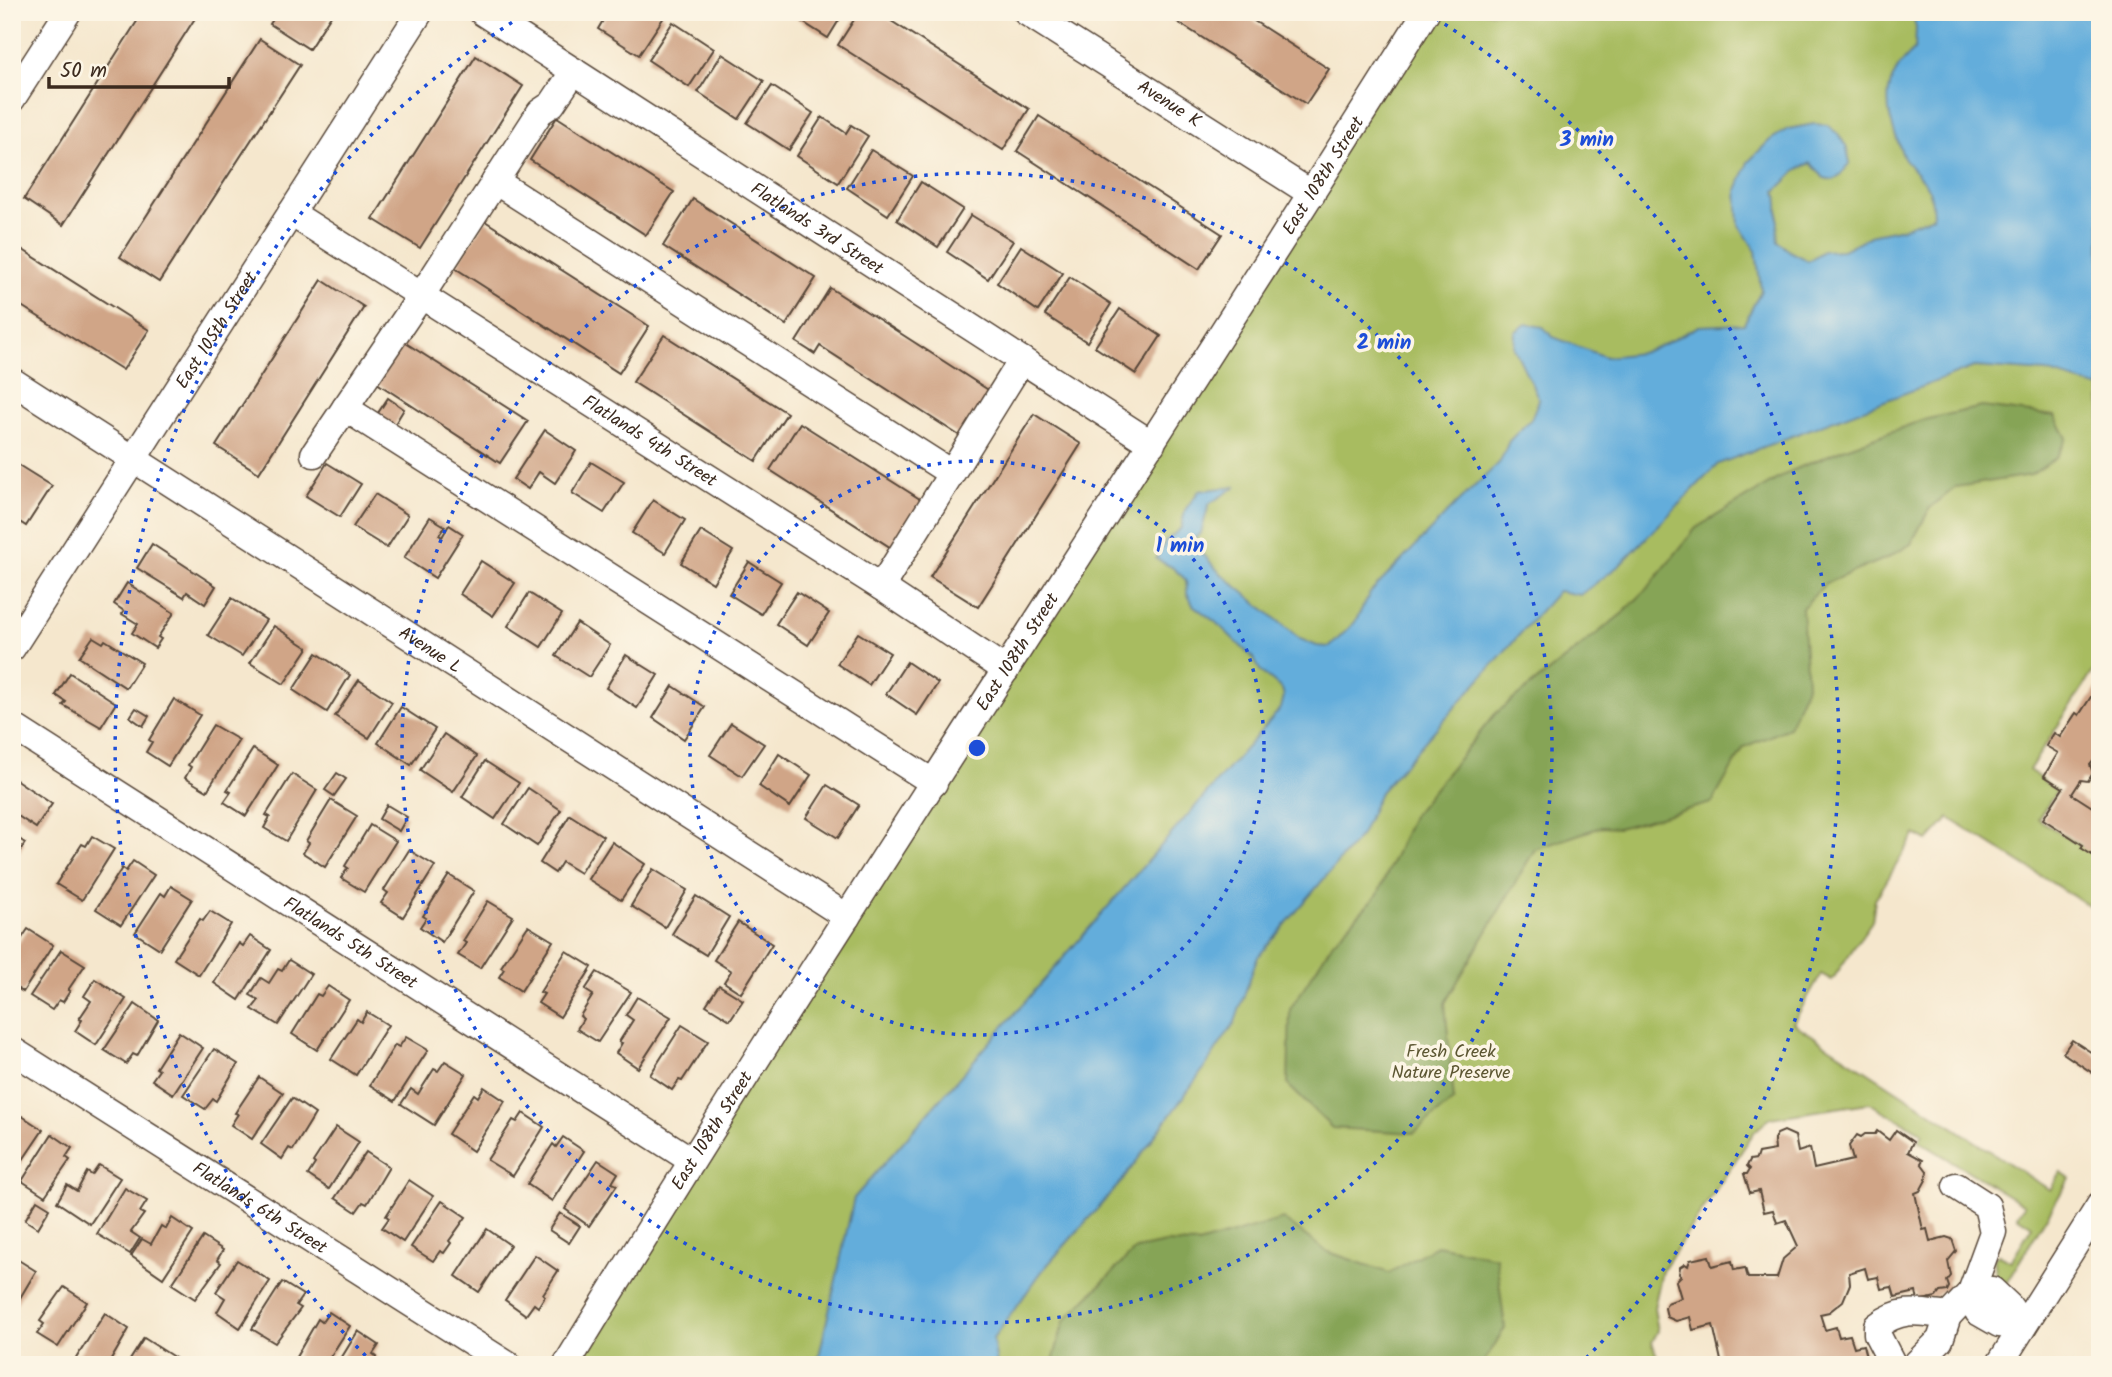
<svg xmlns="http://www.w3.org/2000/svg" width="2112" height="1377" font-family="Kalam,sans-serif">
<rect width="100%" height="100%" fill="#fcf5e5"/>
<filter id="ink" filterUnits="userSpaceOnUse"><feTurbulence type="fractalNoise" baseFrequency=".0143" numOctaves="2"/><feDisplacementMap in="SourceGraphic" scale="14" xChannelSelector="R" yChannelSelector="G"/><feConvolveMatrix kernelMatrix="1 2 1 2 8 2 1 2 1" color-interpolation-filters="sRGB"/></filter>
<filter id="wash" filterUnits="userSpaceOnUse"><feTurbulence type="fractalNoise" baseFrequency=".00686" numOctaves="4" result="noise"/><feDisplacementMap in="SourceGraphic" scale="28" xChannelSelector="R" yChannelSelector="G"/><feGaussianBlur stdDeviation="1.57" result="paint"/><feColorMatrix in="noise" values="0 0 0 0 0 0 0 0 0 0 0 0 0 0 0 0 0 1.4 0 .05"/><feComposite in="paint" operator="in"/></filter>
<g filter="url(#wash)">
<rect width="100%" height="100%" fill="#f5e7cd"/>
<!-- green -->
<g fill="#a8bc60" stroke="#72733f" stroke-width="2">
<path d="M1428,12H1921L1950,211L1749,333L1567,424L842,1365H567Z"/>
<path d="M1958,347L2100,363V661L2029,770L2057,791L2038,819L2100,858V913L1949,818L1928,841L1915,834L1875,900L1872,921L1832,980L1821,974L1793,1023L2050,1190L2061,1172L2070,1178L2002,1290L1998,1288L1994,1258L1999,1255L2011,1261L2032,1226L2017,1216L2024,1205L1919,1141L1923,1133L1869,1103L1770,1118L1755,1131L1662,1271L1654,1308L1658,1331L1652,1342L1660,1365H991L987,1337L1244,944L1552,575L1712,448Z"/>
</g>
<!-- forest -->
<g fill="#86a456" stroke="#60673a" stroke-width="2">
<path d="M1982,407L2055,416L2067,438L2056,458L2031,475L1956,487L1930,508L1911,544L1887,558L1826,583L1802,608L1807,684L1789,728L1744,747L1712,803L1618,828L1601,827L1535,849L1445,1003L1454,1100L1414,1133L1332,1128L1288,1085L1290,1009L1333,942L1378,894L1412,816L1495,714L1623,613L1648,588L1696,528L1789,472L1843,449L1923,420Z"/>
<path d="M1283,1219L1326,1251L1389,1273L1437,1245L1496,1257L1505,1328L1482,1365H1052L1064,1321L1136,1249L1166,1243L1198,1244Z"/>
</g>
<!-- water -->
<path fill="#63addb" stroke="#4f6c7c" stroke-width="2" d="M1912,12H2100V388L2046,372L1974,367L1718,464L1620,565L1580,595L1558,591L1380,792L1361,835L1257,958L1235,1022L1203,1070L1122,1181L1043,1270L993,1339L997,1365H817L854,1198L1281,708L1284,696L1282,689L1261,672L1254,659L1218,624L1193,605L1187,593L1186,580L1172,567L1156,559L1165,542L1181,528L1185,510L1199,491L1237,486L1209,504L1201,533L1185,546L1205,556L1219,572L1300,639L1317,646L1330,647L1355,622L1370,593L1457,503L1500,462L1509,441L1531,419L1539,399L1514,348L1515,332L1526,324L1543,327L1553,337L1606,357L1640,353L1660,346L1699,326L1744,324L1761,290L1756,251L1739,225L1737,190L1748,162L1770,140L1788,129L1814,124L1827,125L1838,134L1846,146L1850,162L1843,172L1834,180L1824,178L1811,163L1798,169L1776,191C1781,206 1776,226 1778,242L1791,252L1808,261L1823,251L1843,250L1874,234L1903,228L1933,216C1931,178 1924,187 1905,159C1901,153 1899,145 1897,139C1882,102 1885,76 1915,49L1916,28Z"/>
<g id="blocks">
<!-- building -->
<g fill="#d0a587">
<path d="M143,12H199L63,225L24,199Z"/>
<path d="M278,12H333L309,49L270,24Z"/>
<path d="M553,12H567L563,19Z"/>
<path d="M608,12H656L664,17L639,55L598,29Z"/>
<path d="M787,12H844L828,38Z"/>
<path d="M859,12H877L1029,109L1003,150L838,45Z"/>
<path d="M1162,12H1240L1329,69L1306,104Z"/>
<path d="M673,22L714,49L689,87L648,60Z"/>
<path d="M260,39L300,65L159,282L120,257Z"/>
<path d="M722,54L764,81L739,119L698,92Z"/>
<path d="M476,56L523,86L420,248L373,219Z"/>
<path d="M772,86L813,113L789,150L747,123Z"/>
<path d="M1039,116L1222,234L1199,269L1017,151Z"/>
<path d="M557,117L674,192L646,235L530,160Z"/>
<path d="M822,117L846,133L851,125L868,136L838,183L797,156Z"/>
<path d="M871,150L913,176L888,215L847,188Z"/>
<path d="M921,182L963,209L938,247L897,220Z"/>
<path d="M693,199L816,278L786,325L663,246Z"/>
<path d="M971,215L1013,241L988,279L947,252Z"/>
<path d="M485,221L649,326L619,373L455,268Z"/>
<path d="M12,243L149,330L123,370L12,300Z"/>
<path d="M1021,246L1063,273L1038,311L997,283Z"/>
<path d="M1070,277L1111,304L1087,342L1045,315Z"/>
<path d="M322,280L364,307L259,473L216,446Z"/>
<path d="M830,288L993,393L963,438L820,346L815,354L796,342Z"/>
<path d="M1120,309L1161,336L1136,374L1095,347Z"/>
<path d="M664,335L787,413L756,461L633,382Z"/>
<path d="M401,340L528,421L500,463L374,381Z"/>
<path d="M388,398L404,409L393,427L376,416Z"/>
<path d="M1034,414L1081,444L978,607L930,577Z"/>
<path d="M800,423L923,501L893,549L770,470Z"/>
<path d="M545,430L576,451L555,483L539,472L528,489L513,479Z"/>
<path d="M12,461L52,486L26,526L12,517Z"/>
<path d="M591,462L624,482L604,513L572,493Z"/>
<path d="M327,463L361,484L340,517L306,496Z"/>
<path d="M375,494L408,515L387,548L353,527Z"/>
<path d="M653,500L685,520L665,553L632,533Z"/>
<path d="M430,517L445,526L439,535L442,537L449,525L463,534L435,578L404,558Z"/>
<path d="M701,531L733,551L713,583L681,563Z"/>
<path d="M152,544L216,586L205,604L187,592L184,597L137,568Z"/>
<path d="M481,561L515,583L493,616L460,594Z"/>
<path d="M749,562L781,582L761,614L729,594Z"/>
<path d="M127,583L174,613L158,637L161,639L155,648L132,633L138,624L122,614L124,611L114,604Z"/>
<path d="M797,592L829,613L808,645L776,624Z"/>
<path d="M529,593L562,614L541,647L508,626Z"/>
<path d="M232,598L266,620L242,656L208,635Z"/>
<path d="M577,623L610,645L589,677L556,656Z"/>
<path d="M274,626L308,648L284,684L250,663Z"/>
<path d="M858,633L890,653L869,685L837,664Z"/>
<path d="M93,637L103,643L105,640L142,663L126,688L79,657Z"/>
<path d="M317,653L350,675L327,712L293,690Z"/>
<path d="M626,655L658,675L637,708L606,688Z"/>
<path d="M907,662L938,683L917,715L886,694Z"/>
<path d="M70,673L116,703L101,727L63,705L66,702L56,695Z"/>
<path d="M359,680L392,702L369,738L335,716Z"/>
<path d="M2100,683V762L2095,759L2090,765L2093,773L2088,781L2081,780L2072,794L2100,812V860L2081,848L2083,845L2043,819L2063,788L2044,776L2058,753L2046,746L2054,733L2060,737L2076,713L2079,715Z"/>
<path d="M673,686L705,707L684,739L653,718Z"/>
<path d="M174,699L200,715L168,766L146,752L152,742L149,740Z"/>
<path d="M401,707L435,729L411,765L378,743Z"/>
<path d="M136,708L149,716L143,726L130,717Z"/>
<path d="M731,723L764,744L742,776L710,755Z"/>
<path d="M213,725L239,740L207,791L185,778L191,767L188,765Z"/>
<path d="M444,734L477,756L453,792L420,770Z"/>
<path d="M253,749L278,765L246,816L224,802L231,792L227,790Z"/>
<path d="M779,754L811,775L790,807L759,786Z"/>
<path d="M485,761L519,783L495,819L462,797Z"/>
<path d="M337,773L346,779L334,796L325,790Z"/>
<path d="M292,774L317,790L286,841L264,828L270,817L266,815Z"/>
<path d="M12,777L52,804L36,828L12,812Z"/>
<path d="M827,785L859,805L838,838L806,818Z"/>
<path d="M528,788L561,810L537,846L504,824Z"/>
<path d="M331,800L357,816L325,867L303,853L309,843L306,841Z"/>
<path d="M387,805L407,817L399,831L379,819Z"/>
<path d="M570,815L603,836L580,873L562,862L555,873L540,863Z"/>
<path d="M370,825L396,841L364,892L341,878L348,868L345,866Z"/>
<path d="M12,834L25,843L12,863Z"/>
<path d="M92,836L114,849L82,900L56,884L82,844L86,846Z"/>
<path d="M612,842L645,864L621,900L588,879Z"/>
<path d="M409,850L435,866L403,917L381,903L388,893L384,890Z"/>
<path d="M133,861L154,875L121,925L96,909L122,868L126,871Z"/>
<path d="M653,869L687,890L665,927L631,906Z"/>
<path d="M449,875L474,891L442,942L420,927L426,918L423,916Z"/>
<path d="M171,886L192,899L160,949L135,933L161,893L165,896Z"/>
<path d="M696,896L729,917L706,955L672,934Z"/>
<path d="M488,901L513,916L480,968L458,955L466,943L463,941Z"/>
<path d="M210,911L231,924L199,975L174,959L200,919L203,921Z"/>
<path d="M738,922L772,944L741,993L724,982L731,971L714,960Z"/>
<path d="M528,926L553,941L521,991L499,977L504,969L501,967Z"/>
<path d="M28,929L53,945L23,992L12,985V953Z"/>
<path d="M250,936L271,950L239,1000L214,983L239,943L243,946Z"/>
<path d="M61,950L85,965L68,990L70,991L63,1002L59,1000L52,1010L30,996Z"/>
<path d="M566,951L592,967L560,1017L538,1003L544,994L540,992Z"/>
<path d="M289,960L311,974L278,1025L252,1009L259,1000L250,995L261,978L269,983L278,969L282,971Z"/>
<path d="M597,972L631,992L598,1042L577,1029L583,1019L580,1016L593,995L585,990Z"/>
<path d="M95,979L126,999L96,1045L75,1031L82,1020L79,1019L91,1001L84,996Z"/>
<path d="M719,985L743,1000L730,1020L706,1005Z"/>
<path d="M328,986L349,1000L317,1050L292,1034L317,994L321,996Z"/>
<path d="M637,997L671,1017L638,1068L616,1053L622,1043L619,1042L633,1020L626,1015Z"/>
<path d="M135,1004L158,1020L137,1056L133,1054L126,1064L104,1050Z"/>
<path d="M367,1012L388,1025L356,1075L331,1059L357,1019L361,1022Z"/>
<path d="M682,1025L708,1041L682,1081L679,1080L672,1090L650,1075Z"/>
<path d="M179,1032L203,1048L173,1094L152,1080L159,1070L156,1068Z"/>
<path d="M406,1037L428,1050L395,1101L370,1085L395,1045L399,1047Z"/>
<path d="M2072,1040L2100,1058V1078L2063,1053Z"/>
<path d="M214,1049L238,1064L216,1101L213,1099L205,1109L183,1095Z"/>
<path d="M445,1061L466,1074L434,1125L401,1104L411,1089L418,1094L434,1069L438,1071Z"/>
<path d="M259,1077L283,1093L252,1139L231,1125L238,1114L235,1113Z"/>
<path d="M484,1087L505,1101L473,1151L448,1134L474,1094L478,1097Z"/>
<path d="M292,1098L315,1114L293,1150L289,1148L282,1159L261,1144Z"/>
<path d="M523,1113L544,1127L513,1176L487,1160L513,1120L517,1122Z"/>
<path d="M22,1116L43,1130L12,1176V1124L15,1126Z"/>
<path d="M336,1127L359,1142L329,1189L308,1175L315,1164L313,1162Z"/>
<path d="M1896,1130L1913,1142L1908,1152L1923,1160L1921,1163L1927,1171L1926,1180L1920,1191L1915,1193L1923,1230L1927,1229L1930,1241L1946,1237L1952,1239L1956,1251L1948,1261L1951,1276L1947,1281L1949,1287L1947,1291L1940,1292L1936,1297L1918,1301L1916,1292L1895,1297L1892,1287L1881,1289L1878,1277L1868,1279L1865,1268L1849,1273L1850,1284L1843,1301L1829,1312L1820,1314L1825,1330L1836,1327L1839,1337L1850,1335L1854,1347L1863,1345L1868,1365H1722L1713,1325L1693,1330L1690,1317L1676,1321L1667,1317L1665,1308L1667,1303L1681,1298L1676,1281L1681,1276L1679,1274L1680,1267L1685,1264L1688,1266L1690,1260L1709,1256L1712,1266L1732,1261L1734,1270L1745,1268L1748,1278H1777L1783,1259L1798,1246L1786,1220L1777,1223L1773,1210L1764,1212L1759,1191L1750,1193L1744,1174H1747L1750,1169L1747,1166L1750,1160L1756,1159L1758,1153L1775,1150L1774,1139L1777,1134L1784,1131L1795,1136L1798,1152L1810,1148L1814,1169L1853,1160L1849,1146L1857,1135L1861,1137L1865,1134H1875L1877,1131L1889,1140Z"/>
<path d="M52,1134L72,1148L66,1157L70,1160L45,1196L22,1181Z"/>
<path d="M563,1137L584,1151L552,1201L527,1184L553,1144L556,1147Z"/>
<path d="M366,1152L389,1167L367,1204L363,1202L356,1212L335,1198Z"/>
<path d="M598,1160L618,1173L612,1183L617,1185L589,1226L565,1209Z"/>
<path d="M99,1165L120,1178L90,1224L57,1202L67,1185L77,1191L87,1172L92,1175Z"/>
<path d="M409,1180L433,1196L403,1242L382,1228L389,1218L386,1216Z"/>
<path d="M125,1188L147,1201L140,1212L144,1214L131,1232L140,1238L130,1254L97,1234Z"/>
<path d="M37,1200L50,1208L38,1228L25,1220Z"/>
<path d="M442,1201L466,1217L449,1241L451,1243L444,1253L440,1251L433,1261L411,1247Z"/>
<path d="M560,1213L580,1226L569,1243L549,1230Z"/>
<path d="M172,1218L193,1232L163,1278L131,1256L142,1239L151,1244L161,1226L166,1229Z"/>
<path d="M487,1229L510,1245L479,1292L456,1276Z"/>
<path d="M203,1237L223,1250L217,1260L221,1263L195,1299L172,1284Z"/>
<path d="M535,1255L558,1271L543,1294L545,1296L538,1307L534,1304L526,1315L505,1300Z"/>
<path d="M12,1256L36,1271L14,1308L12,1307Z"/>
<path d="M237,1260L270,1281L240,1328L217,1312L225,1298L216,1292Z"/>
<path d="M282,1282L303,1295L296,1305L301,1308L275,1343L252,1329Z"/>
<path d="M64,1287L87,1302L58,1347L37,1334L44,1324L40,1321Z"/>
<path d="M329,1312L350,1326L325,1365H309L296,1357L318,1319L322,1322Z"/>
<path d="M105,1313L129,1329L108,1365H84L75,1360Z"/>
<path d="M358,1331L379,1345L373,1354L377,1357L372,1365H337Z"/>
<path d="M144,1338L180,1361L178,1365H137L130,1360Z"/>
</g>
</g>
</g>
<g filter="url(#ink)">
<use href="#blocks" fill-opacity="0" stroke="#574638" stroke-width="2"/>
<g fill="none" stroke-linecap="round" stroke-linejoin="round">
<!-- minor casing -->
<g stroke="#574638" stroke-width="29">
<g id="minor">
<path id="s1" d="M482,12L1152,444"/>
<path id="s2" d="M1026,12L1312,194"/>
<path d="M12,99L68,12"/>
<path d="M495,181L951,473"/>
<path id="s3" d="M291,213L881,587L1006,670"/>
<path id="s4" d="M12,381L847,917"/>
<path d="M345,408L934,783"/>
<path d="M314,454L421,296L540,112L552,104L574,71"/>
<path d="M881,587L1022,360"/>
<path id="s5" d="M12,648L420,12"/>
<path id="s6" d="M12,726L691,1160"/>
<path id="s7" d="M12,1050L508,1365"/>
<path d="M1971,1292L1978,1312L1999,1324L2023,1326"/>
<path d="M1971,1292L1992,1290L2009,1306L2023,1326"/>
<path id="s8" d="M566,1365C845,909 1142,465 1426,12"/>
<path d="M1893,1365L1877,1334V1326C1902,1307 1918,1312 1948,1316"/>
<path d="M1915,1365L1940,1340L1948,1316L1971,1292L1993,1232L1987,1206L1956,1186"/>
<path d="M1999,1365L2100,1205"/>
</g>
</g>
<!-- minor -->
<use href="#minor" stroke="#fff" stroke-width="26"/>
</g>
</g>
<!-- distance rings -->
<g fill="none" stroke="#1d4ed8" stroke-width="3.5" stroke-dasharray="3.5 7">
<circle cx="977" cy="748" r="287"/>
<circle cx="977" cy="748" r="575"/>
<path d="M373 1363A862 862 0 0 1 527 13M1427 13A862 862 0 0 1 1581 1363"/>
</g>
<g text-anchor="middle" stroke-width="7" stroke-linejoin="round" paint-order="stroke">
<!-- street labels -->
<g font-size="18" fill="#3b2a1e" stroke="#fcf5e5">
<text dy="6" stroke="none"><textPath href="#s2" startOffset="170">Avenue K</textPath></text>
<text dy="6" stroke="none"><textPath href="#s8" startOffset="1410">East 108th Street</textPath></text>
<text dy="6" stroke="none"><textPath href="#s1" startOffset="399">Flatlands 3rd Street</textPath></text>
<text dy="6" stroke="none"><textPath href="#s5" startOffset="378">East 105th Street</textPath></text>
<text dy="6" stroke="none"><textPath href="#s3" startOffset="425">Flatlands 4th Street</textPath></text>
<text dy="6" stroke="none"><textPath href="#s4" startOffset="497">Avenue L</textPath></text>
<text dy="6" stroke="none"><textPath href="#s8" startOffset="844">East 108th Street</textPath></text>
<text dy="6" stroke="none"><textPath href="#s6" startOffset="402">Flatlands 5th Street</textPath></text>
<text dy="6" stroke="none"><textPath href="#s8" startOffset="276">East 108th Street</textPath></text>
<text dy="6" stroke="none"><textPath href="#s7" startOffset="294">Flatlands 6th Street</textPath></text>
</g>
<!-- park labels -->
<g font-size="18" fill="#5c5632" stroke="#fcf5e5">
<text x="1451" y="1057">Fresh Creek<tspan x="1451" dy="21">Nature Preserve</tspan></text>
</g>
</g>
<circle cx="977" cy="748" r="10" fill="#1d4ed8" stroke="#fcf5e5" stroke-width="3.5"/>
<g font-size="21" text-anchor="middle" font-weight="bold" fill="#1d4ed8" stroke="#fcf5e5" stroke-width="7" stroke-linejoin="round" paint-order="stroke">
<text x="1587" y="146">3 min</text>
<text x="1384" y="349">2 min</text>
<text x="1180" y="552">1 min</text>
</g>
<!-- margin -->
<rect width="2112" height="1377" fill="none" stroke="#fcf5e5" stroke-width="42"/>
<!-- scale -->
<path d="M49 77v10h180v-10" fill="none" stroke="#3b2a1e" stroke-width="3.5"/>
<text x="60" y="77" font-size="21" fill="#3b2a1e" stroke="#fcf5e5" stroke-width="5" paint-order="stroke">50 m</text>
</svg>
